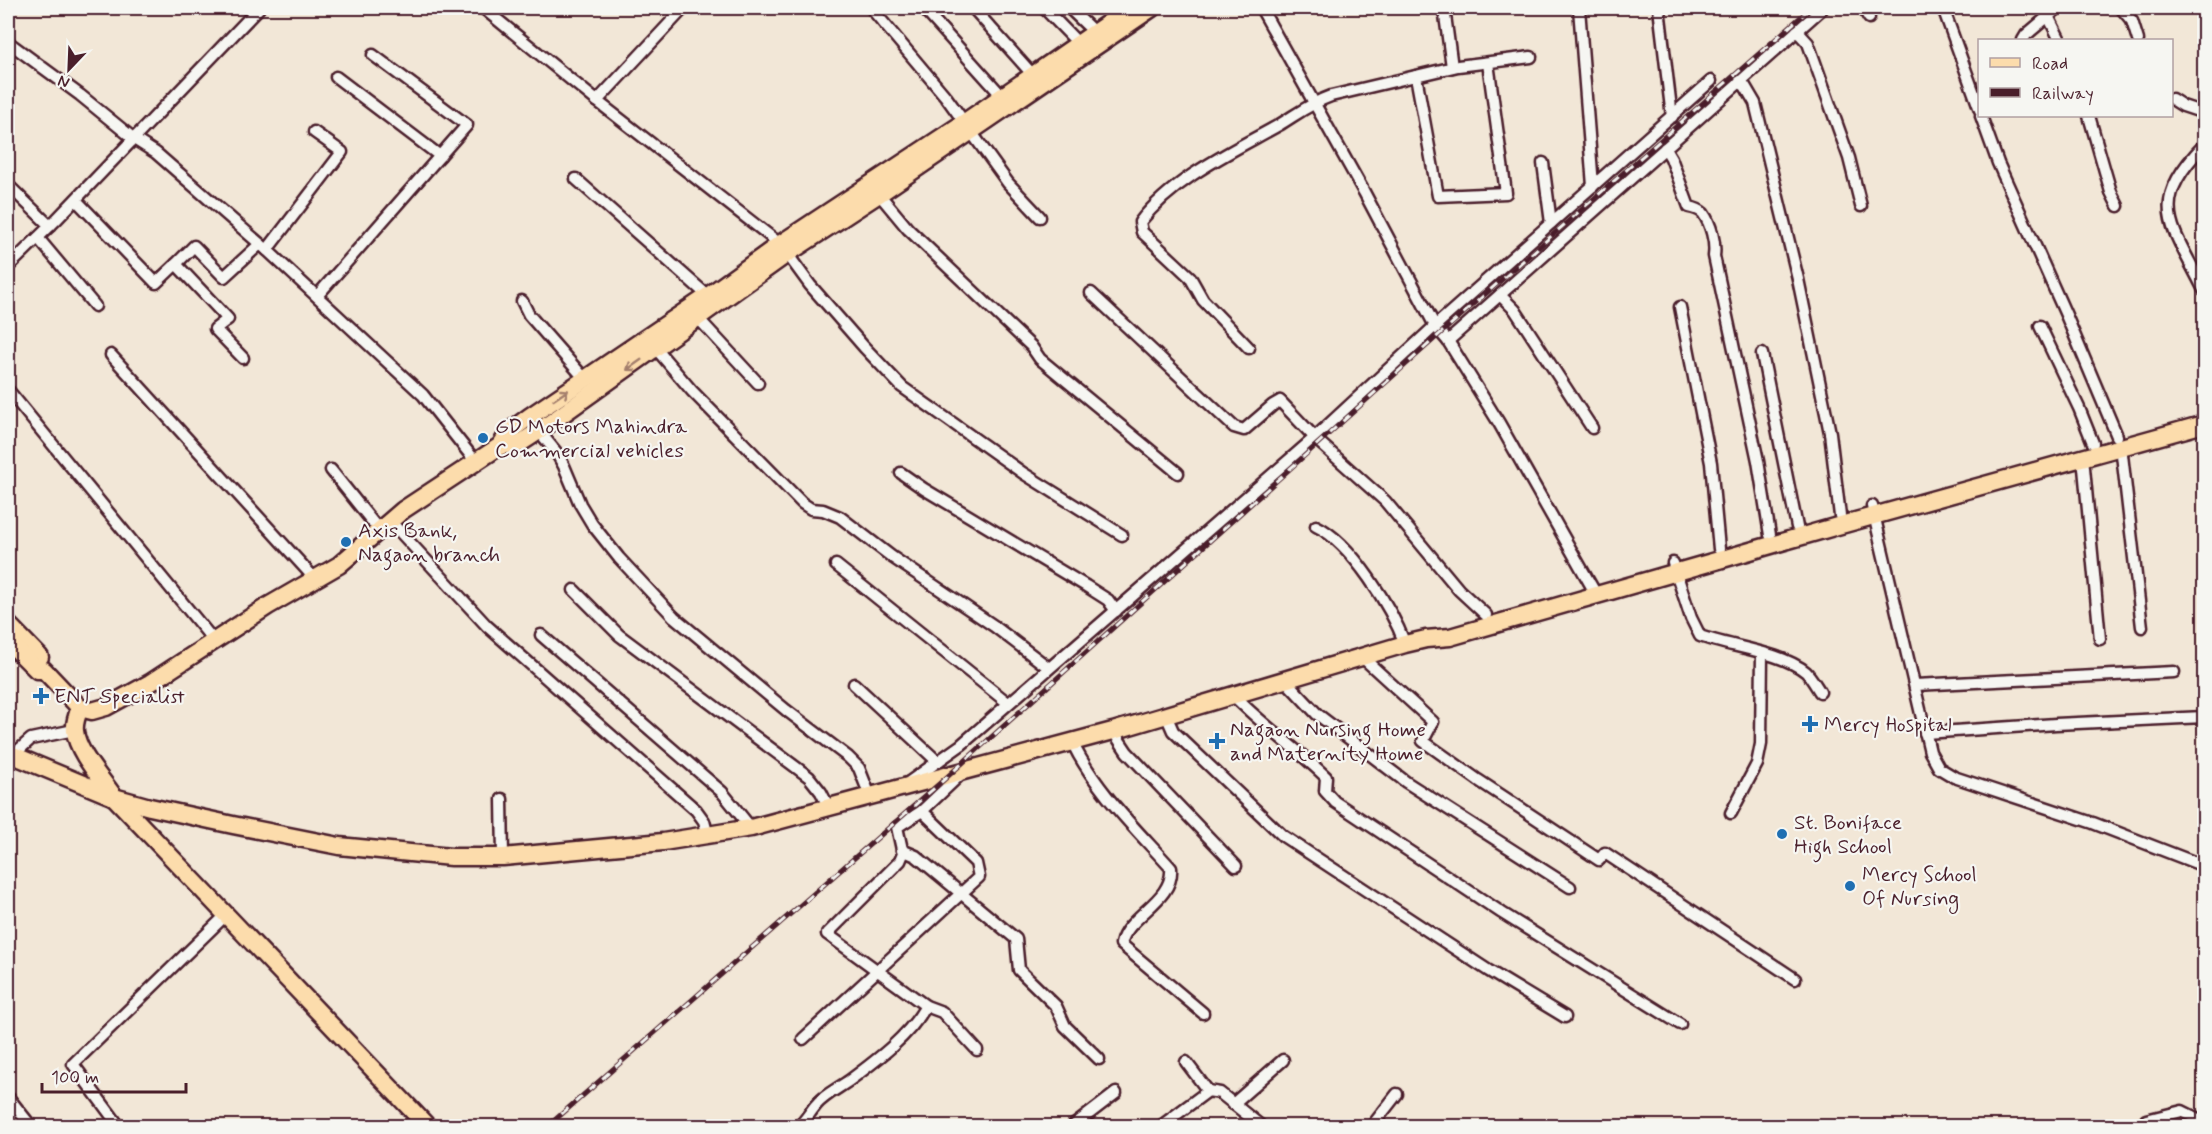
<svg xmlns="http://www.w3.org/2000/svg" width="2212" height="1134" font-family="Mynerve,sans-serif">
<rect width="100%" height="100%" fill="#f2e7d7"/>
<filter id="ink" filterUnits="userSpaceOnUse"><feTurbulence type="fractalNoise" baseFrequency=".0167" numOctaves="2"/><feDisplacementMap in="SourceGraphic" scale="12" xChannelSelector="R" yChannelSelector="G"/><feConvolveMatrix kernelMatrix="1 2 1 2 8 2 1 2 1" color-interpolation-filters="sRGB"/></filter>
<g filter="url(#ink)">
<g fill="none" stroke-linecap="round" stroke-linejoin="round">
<!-- minor casing -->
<g stroke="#4a1f2b" stroke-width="15">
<g id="minor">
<path d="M483,8L597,101L780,244L810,285L864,347L902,387L1023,473L1122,535"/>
<path d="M871,8L946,97L1008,183L1040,217"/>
<path d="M923,8L1002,96"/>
<path d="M973,8L1033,75"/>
<path d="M1044,8L1078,43"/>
<path d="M1069,8L1095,33"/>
<path d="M1261,8L1364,192L1435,326L1448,341L1499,423L1597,596"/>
<path d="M1444,8L1452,67"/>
<path d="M1579,8L1593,186"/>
<path d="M1659,8L1672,117"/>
<path d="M1863,8L1869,18"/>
<path d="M1943,8L1980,110"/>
<path d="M2044,8L2060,40"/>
<path d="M2121,8L2132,21L2138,40"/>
<path d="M1797,31L1808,43L1849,158L1861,206"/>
<path d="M2023,40L2026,35L2058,8"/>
<path d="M8,42L80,95L134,139L156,153L267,250L423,395L476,462"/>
<path d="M1416,76L1438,196L1506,193L1488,63"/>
<path d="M336,77L440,156"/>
<path d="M1739,82L1745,86L1755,103L1798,279L1830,433L1840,516"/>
<path d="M2172,99L2183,106L2204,113"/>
<path d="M597,101L684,8"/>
<path d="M1981,116L1998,163L2066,315L2117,436"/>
<path d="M2089,116L2111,192L2118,206"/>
<path d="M2204,145C2146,205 2172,225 2204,290"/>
<path d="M1665,148L1671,158L1689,207C1694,208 1699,209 1703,213C1711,224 1716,243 1714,256L1758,461L1770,535"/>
<path d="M1543,163L1551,223"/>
<path d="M576,179L708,296"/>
<path d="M8,185L50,226"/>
<path d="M879,194L908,229L1031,346L1040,359L1178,473"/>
<path d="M76,200L156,283L176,264L228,319L215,329L243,358"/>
<path d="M38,238L95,306"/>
<path d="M267,250L342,152L314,132"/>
<path d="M176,264L194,246L224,277L260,244"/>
<path d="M8,267L55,221L259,8"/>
<path d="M1091,293L1234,427L1244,430L1273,405L1280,401L1319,442L1385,501L1459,590L1486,615"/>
<path d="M1500,295L1515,310L1592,428"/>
<path d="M317,296L467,125L373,55"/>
<path d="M522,301L529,315L585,379"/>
<path d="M1680,307L1711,463L1719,549"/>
<path d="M697,317L758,383"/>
<path d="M2040,326L2079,408L2093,443"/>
<path d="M1448,341L1823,8"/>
<path d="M652,344L692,391L802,503L811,509L823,510L840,517L892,557L994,626L1049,668"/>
<path d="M1249,348L1203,300L1190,277L1142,232L1140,222C1174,178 1231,152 1279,125C1297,114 1311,103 1331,96L1458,66L1531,57"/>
<path d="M1762,354L1797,527"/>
<path d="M111,355L315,579"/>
<path d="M8,390L214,641"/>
<path d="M539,431L556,452L564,466L580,504L592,524L619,558L674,617L786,710L848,757L859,768L870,796"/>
<path d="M2121,446L2142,627"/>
<path d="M2083,457L2100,639"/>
<path d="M331,470L379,530"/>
<path d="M901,473L924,489L1086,586L1108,600L1116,611"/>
<path d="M1872,506L1930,752L1939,768L1954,777L2093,823L2204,866"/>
<path d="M390,521L487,626L696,810L704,821L708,836"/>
<path d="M1316,526C1352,543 1392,609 1405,644"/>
<path d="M1673,563L1691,618L1700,636C1730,647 1782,652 1806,672C1811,677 1816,686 1820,692"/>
<path d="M836,565L1008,703"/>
<path d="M574,590L619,635L809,777L821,792L829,808"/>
<path d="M541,635L722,792L751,828"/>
<path d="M1362,657L1433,722L1423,741L1478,780L1599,860L1605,853L1795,979"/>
<path d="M1284,679L1317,714L1406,782L1570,887"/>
<path d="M854,684L938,762"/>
<path d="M1915,685L2174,672"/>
<path d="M1233,695C1262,725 1296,748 1326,777L1325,791L1335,802L1502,913L1680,1024"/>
<path d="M1166,715L1173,731L1283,836L1489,971L1565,1017"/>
<path d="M1113,731L1127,752L1236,866"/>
<path d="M1925,733L2056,724L2204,717"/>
<path d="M1072,742C1095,790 1136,829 1171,868C1174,901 1127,915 1121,944L1203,1013"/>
<path d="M13,755L31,739L74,730"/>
<path d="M961,774L922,811L897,827L903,854L900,861L827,934L926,1006L942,1012L977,1050"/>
<path d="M909,782L961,745L1312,440L1435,326L1711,81"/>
<path d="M502,799L503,857"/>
<path d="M1731,813L1757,764L1761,744L1762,653"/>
<path d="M902,850L916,856L1016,939L1019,970L1056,1006L1065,1026L1099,1059"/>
<path d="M803,1039L979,877L976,863L922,811"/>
<path d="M1186,1062L1208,1091"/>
<path d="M8,1097L31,1126"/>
<path d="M1233,1104L1283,1060"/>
<path d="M119,1126L73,1064L226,915"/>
<path d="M799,1126C806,1120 810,1112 816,1105C824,1095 839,1088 850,1080C877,1060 909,1036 926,1006"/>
<path d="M1073,1126L1116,1093"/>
<path d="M1161,1126L1208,1091L1220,1093L1261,1126"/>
<path d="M1372,1126L1397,1094"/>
<path d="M2144,1126L2146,1120L2182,1111L2204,1122"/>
</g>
</g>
<!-- primary casing -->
<g stroke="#4a1f2b" stroke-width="21">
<g id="primary">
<path d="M500,446L519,444L539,431L787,254L879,194L1152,8"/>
<path d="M8,624L40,657"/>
<path d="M8,641L37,670H44L80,708L92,711L106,707L150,683L268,606L339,565L403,510L500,446L510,431L529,417L708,296L780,244L965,122L1130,8"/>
<path d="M80,708C77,715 74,723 75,731C77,752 102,779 114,797L427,1126"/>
<path d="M8,753L114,797L150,807L233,825L339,846L451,857H503L663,842L751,828L1113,731L1405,644L1426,639L1450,637L1841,525L2204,424"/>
</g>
</g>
<!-- minor -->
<use href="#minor" stroke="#f6f6f2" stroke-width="10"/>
<!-- primary -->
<use href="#primary" stroke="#fcdcac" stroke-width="16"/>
<!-- rail casing -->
<g stroke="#4a1f2b" stroke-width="5">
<path id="rail" d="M548,1126L947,777L1441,333L1811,8"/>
</g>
<!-- rail -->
<use href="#rail" stroke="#f6f6f2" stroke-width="3" stroke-dasharray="9" stroke-linecap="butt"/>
</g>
<!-- one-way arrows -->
<defs><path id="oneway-shaft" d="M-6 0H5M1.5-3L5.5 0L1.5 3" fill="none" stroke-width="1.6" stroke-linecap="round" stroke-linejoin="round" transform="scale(1.5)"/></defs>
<g stroke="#a37e6c">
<use href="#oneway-shaft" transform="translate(634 365) rotate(145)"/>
<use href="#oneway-shaft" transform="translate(561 395) rotate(-34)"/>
</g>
</g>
<!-- markers -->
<g fill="#1f6fb2" stroke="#f6f6f2" stroke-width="2">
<circle cx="483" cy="438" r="6"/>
<circle cx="346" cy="542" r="6"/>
<path d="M38 687h6v6h6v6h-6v6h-6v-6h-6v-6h6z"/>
<path d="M1807 715h6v6h6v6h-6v6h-6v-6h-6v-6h6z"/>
<path d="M1214 732h6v6h6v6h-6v6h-6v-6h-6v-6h6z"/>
<circle cx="1782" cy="834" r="6"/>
<circle cx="1850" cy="886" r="6"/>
</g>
<g text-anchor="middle" stroke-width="4.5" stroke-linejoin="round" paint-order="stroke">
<!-- poi labels -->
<g font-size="21" fill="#4a1f2b" stroke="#f6f6f2" text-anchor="start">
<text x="495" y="433">GD Motors Mahindra<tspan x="495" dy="24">Commercial vehicles</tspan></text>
<text x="358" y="537">Axis Bank,<tspan x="358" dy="24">Nagaon branch</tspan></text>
<text x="54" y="703">ENT Specialist</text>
<text x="1824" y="731">Mercy Hospital</text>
<text x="1230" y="736">Nagaon Nursing Home<tspan x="1230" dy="24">and Maternity Home</tspan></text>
<text x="1794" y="829">St. Boniface<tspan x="1794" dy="24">High School</tspan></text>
<text x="1862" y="881">Mercy School<tspan x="1862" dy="24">Of Nursing</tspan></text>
</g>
</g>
<!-- margin -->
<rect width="2212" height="1134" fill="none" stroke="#f6f6f2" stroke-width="30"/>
<rect x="15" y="15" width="2182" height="1104" fill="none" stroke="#4a1f2b" stroke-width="2" filter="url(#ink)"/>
<!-- legend -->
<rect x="1978" y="39" width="195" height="78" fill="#f6f6f2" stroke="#b1a0a2" stroke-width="1.5"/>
<rect x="1990" y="58" width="30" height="9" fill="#fcdcac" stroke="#b1a0a2" stroke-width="1.5"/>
<text x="2032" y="69" font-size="18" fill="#4a1f2b">Road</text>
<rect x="1990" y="88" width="30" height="9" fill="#4a1f2b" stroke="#b1a0a2" stroke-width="1.5"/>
<text x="2032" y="99" font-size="18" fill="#4a1f2b">Railway</text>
<!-- north arrow -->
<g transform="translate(69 69) rotate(203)" stroke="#f6f6f2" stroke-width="4.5" paint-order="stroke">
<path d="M0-4.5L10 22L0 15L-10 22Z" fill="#4a1f2b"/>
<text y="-9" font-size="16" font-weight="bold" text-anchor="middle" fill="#4a1f2b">N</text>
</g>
<!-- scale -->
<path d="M42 1083v9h144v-9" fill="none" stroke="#4a1f2b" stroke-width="3"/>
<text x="51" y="1083" font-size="18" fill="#4a1f2b" stroke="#f6f6f2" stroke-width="4.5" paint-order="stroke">100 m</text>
</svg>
